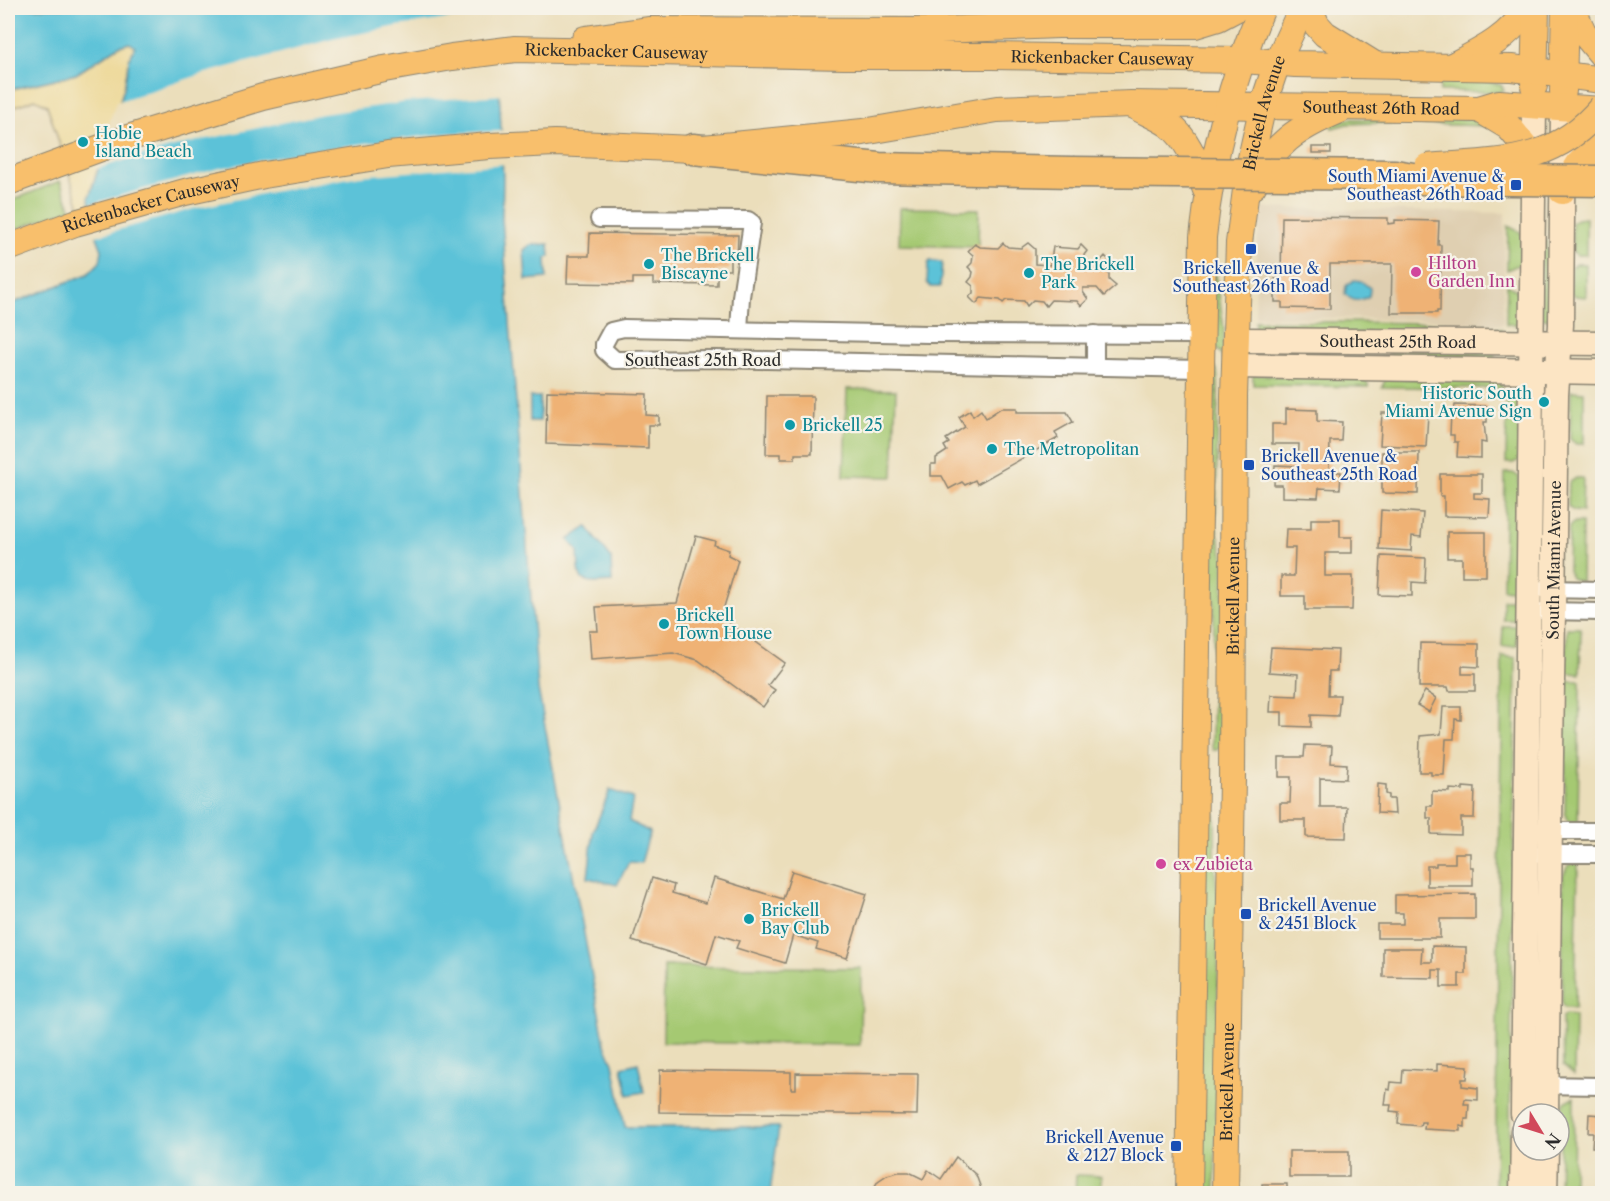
<svg xmlns="http://www.w3.org/2000/svg" width="1610" height="1201" font-family="'Libre Caslon Text',serif">
<rect width="100%" height="100%" fill="#f7f3e8"/>
<filter id="ink" filterUnits="userSpaceOnUse"><feTurbulence type="fractalNoise" baseFrequency=".0167" numOctaves="2"/><feDisplacementMap in="SourceGraphic" scale="12" xChannelSelector="R" yChannelSelector="G"/><feConvolveMatrix kernelMatrix="1 2 1 2 8 2 1 2 1" color-interpolation-filters="sRGB"/></filter>
<filter id="wash" filterUnits="userSpaceOnUse"><feTurbulence type="fractalNoise" baseFrequency=".008" numOctaves="4" result="noise"/><feDisplacementMap in="SourceGraphic" scale="24" xChannelSelector="R" yChannelSelector="G"/><feGaussianBlur stdDeviation="1.35" result="paint"/><feColorMatrix in="noise" values="0 0 0 0 0 0 0 0 0 0 0 0 0 0 0 0 0 1.4 0 .05"/><feComposite in="paint" operator="in"/></filter>
<g filter="url(#wash)">
<rect width="100%" height="100%" fill="#ebdebb"/>
<!-- built -->
<path fill="#dfcfb1" d="M1262,208L1505,213L1503,325L1447,323L1437,320L1255,317L1257,244Z"/>
<!-- green -->
<g fill="#a5c972" stroke="#687a4e" stroke-width="1.5">
<path d="M1439,80H1482L1501,85L1504,90L1500,92L1440,91Z"/>
<path d="M1474,118L1486,126L1379,123L1347,124L1332,128L1330,123L1343,119Z"/>
<path d="M60,181L71,209L8,232V202Z"/>
<path d="M900,208L979,209L978,247L899,245Z"/>
<path d="M1586,218V255H1577L1572,251V222L1577,219Z"/>
<path d="M1508,226L1522,233V263L1507,270Z"/>
<path d="M1546,241L1552,314L1548,320L1541,318V242Z"/>
<path d="M1214,261L1224,329V361L1221,354L1209,340Z"/>
<path d="M1576,264H1586V297L1576,296L1571,293V267Z"/>
<path d="M1507,285L1522,293L1521,325L1506,324Z"/>
<path d="M1255,321L1434,323L1446,327L1502,329L1501,333H1255Z"/>
<path d="M1391,350L1495,353L1494,362L1389,357Z"/>
<path d="M1212,363L1217,370L1218,382L1216,526L1224,557L1221,745L1217,750H1213L1212,746L1214,600L1207,552Z"/>
<path d="M1253,375L1365,378L1369,387L1253,385Z"/>
<path d="M1386,378L1502,379V388L1382,387Z"/>
<path d="M847,389L896,390L893,477L844,476Z"/>
<path d="M1507,389H1519V460L1513,463H1506Z"/>
<path d="M1571,391L1584,392V444H1576L1570,439Z"/>
<path d="M1505,473H1513L1519,477L1517,585L1512,590L1503,589Z"/>
<path d="M1576,478H1583L1582,512L1574,511L1568,507L1569,483Z"/>
<path d="M1573,523H1582L1581,582L1571,578L1568,570L1569,527Z"/>
<path d="M1503,600H1511L1517,605V620H1503Z"/>
<path d="M1503,626H1517V646L1502,647Z"/>
<path d="M1567,628H1581L1580,674L1569,673L1566,671Z"/>
<path d="M1502,656L1516,658L1509,1193L1495,1194Z"/>
<path d="M1568,681H1580L1578,824L1568,821L1565,813L1566,683Z"/>
<path d="M1209,810L1215,814V873L1219,907L1215,1193L1198,1194L1205,812Z"/>
<path d="M1578,861L1575,1008H1565L1562,1005L1563,876L1568,866Z"/>
<path d="M664,966L861,968L860,1045L663,1042Z"/>
<path d="M1565,1015L1575,1016L1574,1075L1563,1066L1562,1018Z"/>
<path d="M1574,1097L1573,1193H1559L1561,1111L1565,1102Z"/>
<path d="M1076,1175L1101,1176V1193H1075Z"/>
</g>
<!-- sand -->
<path fill="#eeda9e" stroke="#8c8264" stroke-width="1.5" d="M130,43L134,45L135,49L129,60L124,89L91,190L90,210L85,223L47,105L35,99L8,109V90L76,74L119,46Z"/>
<!-- water -->
<g fill="#5bc2d8" stroke="#437682" stroke-width="1.5">
<path d="M8,8H496L503,179L502,218L538,689L605,1045L613,1063L625,1127H779L770,1193H8V305L88,274L100,262L102,250L94,229L89,198L124,88L129,60L135,47L130,43L119,46L76,74L8,90Z"/>
<path d="M549,244L550,257L546,258L547,278L526,280L524,250L530,245Z"/>
<path d="M930,261L942,262L940,287H931L927,283L928,264Z"/>
<path d="M1354,280L1361,281L1370,288L1369,296C1359,301 1354,303 1345,294L1346,286Z"/>
<rect x="530" y="397" width="10" height="24"/>
<path d="M587,527L611,558L612,582L593,583L582,579L579,573L578,551L568,540Z"/>
<path d="M610,790L633,798L629,821L650,832L641,863L629,862L617,885L588,878L593,832Z"/>
<path d="M638,1063L644,1092L628,1095L622,1067Z"/>
</g>
<!-- pier -->
<g fill="#ebdebb">
<path d="M499,11L503,95L407,102L323,114L198,141L138,156L94,170L116,102L202,74L333,39L398,26Z"/>
<path d="M504,131L506,164L360,176L266,193L193,209L93,237L86,205L216,169L296,153L373,142L450,133Z"/>
</g>
<g id="blocks">
<!-- building -->
<g fill="#efb275">
<rect x="1312" y="147" width="19" height="6"/>
<path d="M1282,217L1388,218V224L1395,223V220L1439,221L1438,245H1441L1440,311H1437V313H1391L1392,264H1330V309L1282,308V302H1275V279H1281Z"/>
<path d="M590,233L738,235L737,259H730V270H717V285L653,284V278H633V284L567,283L568,256H589Z"/>
<path d="M1003,243L1008,247L1021,248L1028,243L1035,249V264L1050,265L1053,247L1078,249L1081,245L1087,251L1084,255V263L1097,265L1105,256L1116,267L1109,272V280L1116,286L1104,296L1097,288H1083V292L1088,299L1081,306L1077,301L1051,300L1046,306L1042,301L1033,300L1027,306L1024,301L1006,300L1003,303L1000,300L981,298L976,304L969,297L973,293V286L968,282L972,277L973,272L968,267L972,263L973,255L968,251L975,244L980,247L998,248Z"/>
<path d="M547,391L647,394L646,415L659,416V425H648V448L546,444Z"/>
<path d="M767,396H813L812,454H795V459H781V454H766Z"/>
<path d="M1455,405L1487,406V422H1484L1486,443L1481,442V458L1457,457L1458,442H1454V435H1450L1451,413H1454Z"/>
<path d="M1001,408H1017V412H1067L1073,422L1055,432L1058,438L977,484L975,480L965,485L962,482L949,489L942,476H931V464H936V458L947,451L944,446L949,443L946,439L965,427L959,417L970,410L973,416L981,410L986,418Z"/>
<path d="M1391,408L1413,409L1412,413L1428,414L1426,447L1380,445L1382,413H1391Z"/>
<path d="M1286,409L1317,410V421L1342,422L1341,441H1330L1329,472H1341L1340,489L1319,488L1318,498L1282,497V485H1274L1275,465L1298,466L1299,444H1272V424H1286Z"/>
<path d="M1382,452H1419L1418,494L1382,493Z"/>
<path d="M1440,474H1482V493H1474V498L1490,499L1489,517L1444,516V496H1440Z"/>
<path d="M1381,510L1423,513L1421,537L1412,536L1411,551L1379,549Z"/>
<path d="M1311,519H1340V537H1352V553H1325V576H1353L1352,610H1305V596H1281V576H1294L1295,548H1285L1286,529H1311Z"/>
<path d="M1447,532H1486V576H1462V558H1447Z"/>
<path d="M696,536L715,541L714,545L729,550L728,555L738,560L721,617L785,663L768,685L775,690L763,707L698,660L673,653L591,659L589,631H598L596,607L677,603Z"/>
<path d="M1381,556L1426,558L1425,583L1412,582V596L1379,595Z"/>
<path d="M1420,643L1479,644V667L1462,666V674H1475V691H1449L1448,687H1419Z"/>
<path d="M1271,647L1338,650L1337,671H1329L1328,695H1340L1338,716L1311,715V727L1282,726V712H1270L1271,695L1297,696L1298,674L1269,672Z"/>
<path d="M1425,691L1436,698L1429,712L1417,705Z"/>
<path d="M1443,707H1461V720L1455,719L1454,739H1446L1444,775H1431V772H1419L1420,736L1441,734Z"/>
<path d="M1305,745L1332,746L1331,763L1347,764L1346,779L1320,778V807H1347L1346,838L1306,837V820H1280V803H1290L1291,777H1279V757H1304Z"/>
<path d="M1378,784L1386,785V794L1389,795V799H1394L1395,814L1377,813Z"/>
<path d="M1463,787L1475,788L1474,818H1461V835L1431,834V818H1427V806H1432V791L1450,792V789L1463,790Z"/>
<path d="M1455,853H1470V867H1473V886H1427V866H1436V863H1455Z"/>
<path d="M792,871L867,894L847,958L816,949L818,943L793,935L785,963L736,948L739,941L716,934L707,964L632,941L652,878L674,885L672,893L706,903L714,878L783,899Z"/>
<path d="M1475,894V919H1440V938H1377V924H1403V913H1395V895Z"/>
<path d="M1432,946L1466,947V974H1459V987H1441V970H1433V978L1383,977V948H1422L1421,962H1432Z"/>
<path d="M1437,1064L1468,1066L1467,1079H1462V1086L1478,1088V1100L1465,1099L1464,1104H1469L1468,1119H1465V1127L1460,1126V1131L1424,1129L1425,1122H1421L1420,1126L1398,1124L1399,1112L1390,1111L1391,1105H1385L1387,1089L1390,1090L1391,1082L1402,1083L1403,1069L1437,1071Z"/>
<path d="M660,1070L791,1072V1089H796V1073L918,1074L917,1115L659,1112Z"/>
<path d="M1589,1114L1602,1115V1147H1592L1593,1133H1588Z"/>
<rect x="1289" y="1151" width="60" height="26"/>
<path d="M956,1157L976,1175L983,1194H870L878,1181L887,1175L898,1172H909L923,1179L928,1170L941,1179Z"/>
<rect x="1262" y="1184" width="25" height="10"/>
</g>
</g>
</g>
<g filter="url(#ink)">
<use href="#blocks" fill-opacity="0" stroke="#8b8473" stroke-width="1.5"/>
<g fill="none" stroke-linecap="round" stroke-linejoin="round">
<!-- street casing -->
<g stroke="#8b8473" stroke-width="20">
<g id="street">
<path d="M599,219L748,220L752,223L741,297L739,330"/>
<path d="M1095,366V334"/>
<path d="M1200,369L716,359L615,360L604,350V344L611,331L624,328L928,334L1200,335"/>
<path d="M1543,589L1602,590"/>
<path d="M1542,611L1602,612"/>
<path d="M1540,831H1602"/>
<path d="M1540,854H1602"/>
<path d="M1537,1085L1602,1086"/>
</g>
</g>
<!-- secondary casing -->
<g stroke="#8b8473" stroke-width="27">
<g id="secondary">
<path id="s1" d="M1236,340L1602,343"/>
<path d="M1235,366L1602,372"/>
<path d="M1523,1114L1534,105"/>
<path id="s2" d="M1546,1114L1556,395L1561,325L1563,106"/>
<path d="M1522,1194L1523,1131"/>
<path d="M1545,1194L1546,1150"/>
</g>
</g>
<!-- primary casing -->
<g stroke="#8b8473" stroke-width="28">
<g id="primary">
<path d="M1310,8L1316,24L1325,34L1375,65"/>
<path d="M1572,8L1583,32L1602,55"/>
<path d="M585,39L648,30L916,31L1058,25H1195L1218,18L1237,8"/>
<path d="M1454,65C1483,50 1510,37 1527,8"/>
<path d="M1534,86L1536,8"/>
<path d="M1563,91L1565,8"/>
<path d="M1134,106C1145,112 1158,117 1168,124C1190,140 1197,166 1206,190"/>
<path d="M1479,109L1509,127L1533,156"/>
<path id="s3" d="M8,182L128,138L263,97L384,69L452,57L515,49L843,56H991L1242,60L1295,64L1512,68L1602,80"/>
<path d="M1253,186C1273,144 1297,128 1340,110"/>
<path d="M1562,191L1579,164L1602,141"/>
<path id="s4" d="M8,248L75,223L185,192L264,175L388,155L489,146L555,143L693,149L863,132L997,109L1131,104L1479,109L1499,103L1602,110"/>
<path d="M1189,1194L1203,237C1212,156 1230,83 1262,8"/>
<path id="s5" d="M1225,1194L1232,779L1234,396L1239,243L1249,167L1263,105L1277,63L1302,8"/>
</g>
</g>
<!-- highway casing -->
<g stroke="#8b8473" stroke-width="33">
<path id="highway" d="M693,149L879,168L1073,172"/>
</g>
<!-- street -->
<use href="#street" stroke="#fff" stroke-width="16"/>
<!-- secondary -->
<use href="#secondary" stroke="#fce5c4" stroke-width="24"/>
<!-- primary -->
<use href="#primary" stroke="#f8bf6c" stroke-width="26"/>
<!-- highway -->
<use href="#highway" stroke="#f8bf6c" stroke-width="30"/>
<!-- primary-bridge casing -->
<g stroke="#8b8473" stroke-width="28" stroke-linecap="butt">
<path id="primary-bridge" d="M1427,167C1498,161 1553,166 1602,107"/>
</g>
<!-- highway-bridge casing -->
<g stroke="#8b8473" stroke-width="33" stroke-linecap="butt">
<path id="highway-bridge" d="M1073,172L1395,175L1419,179L1602,181"/>
</g>
<!-- primary-bridge -->
<use href="#primary-bridge" stroke="#f8bf6c" stroke-width="26"/>
<!-- highway-bridge -->
<use href="#highway-bridge" stroke="#f8bf6c" stroke-width="30"/>
</g>
</g>
<!-- markers -->
<g fill="#0f9aa8" stroke="#f7f3e8" stroke-width="2">
<circle cx="83" cy="142" r="6"/>
<circle cx="649" cy="264" r="6"/>
<circle cx="1029" cy="273" r="6"/>
<circle cx="1544" cy="402" r="6"/>
<circle cx="790" cy="425" r="6"/>
<circle cx="992" cy="449" r="6"/>
<circle cx="664" cy="624" r="6"/>
<circle cx="749" cy="919" r="6"/>
</g>
<g fill="#1a4fb4" stroke="#f7f3e8" stroke-width="2">
<rect x="1510" y="179" width="12" height="12" rx="3"/>
<rect x="1245" y="243" width="12" height="12" rx="3"/>
<rect x="1243" y="459" width="12" height="12" rx="3"/>
<rect x="1240" y="908" width="12" height="12" rx="3"/>
<rect x="1170" y="1140" width="12" height="12" rx="3"/>
</g>
<g fill="#d1479c" stroke="#f7f3e8" stroke-width="2">
<circle cx="1416" cy="272" r="6"/>
<circle cx="1161" cy="864" r="6"/>
</g>
<g text-anchor="middle" stroke-width="4.5" stroke-linejoin="round" paint-order="stroke">
<!-- street labels -->
<g font-size="16" fill="#2b2b2b" stroke="#f7f3e8">
<text dy="6" stroke="none"><textPath href="#s3" startOffset="627">Rickenbacker Causeway</textPath></text>
<text dy="6" stroke="none"><textPath href="#s3" startOffset="1113">Rickenbacker Causeway</textPath></text>
<text dy="6" stroke="none"><textPath href="#s4" startOffset="1389">Southeast 26th Road</textPath></text>
<text dy="6" stroke="none"><textPath href="#s5" startOffset="1084">Brickell Avenue</textPath></text>
<text dy="6" stroke="none"><textPath href="#s4" startOffset="150">Rickenbacker Causeway</textPath></text>
<text dy="6" stroke="none"><textPath href="#s1" startOffset="162">Southeast 25th Road</textPath></text>
<text x="703" y="366">Southeast 25th Road</text>
<text dy="6" stroke="none"><textPath href="#s2" startOffset="554">South Miami Avenue</textPath></text>
<text dy="6" stroke="none"><textPath href="#s5" startOffset="598">Brickell Avenue</textPath></text>
<text dy="6" stroke="none"><textPath href="#s5" startOffset="112">Brickell Avenue</textPath></text>
</g>
<!-- culture labels -->
<g font-size="16" fill="#0d838f" stroke="#f7f3e8" text-anchor="start">
<text x="95" y="139">Hobie<tspan x="95" dy="18">Island Beach</tspan></text>
<text x="661" y="261">The Brickell<tspan x="661" dy="18">Biscayne</tspan></text>
<text x="1041" y="270">The Brickell<tspan x="1041" dy="18">Park</tspan></text>
<text x="1532" y="399" text-anchor="end">Historic South<tspan x="1532" dy="18">Miami Avenue Sign</tspan></text>
<text x="802" y="431">Brickell 25</text>
<text x="1004" y="455">The Metropolitan</text>
<text x="676" y="621">Brickell<tspan x="676" dy="18">Town House</tspan></text>
<text x="761" y="916">Brickell<tspan x="761" dy="18">Bay Club</tspan></text>
</g>
<!-- transit labels -->
<g font-size="16" fill="#164399" stroke="#f7f3e8" text-anchor="end">
<text x="1504" y="182">South Miami Avenue &amp;<tspan x="1504" dy="18">Southeast 26th Road</tspan></text>
<text x="1251" y="274" text-anchor="middle">Brickell Avenue &amp;<tspan x="1251" dy="18">Southeast 26th Road</tspan></text>
<text x="1261" y="462" text-anchor="start">Brickell Avenue &amp;<tspan x="1261" dy="18">Southeast 25th Road</tspan></text>
<text x="1258" y="911" text-anchor="start">Brickell Avenue<tspan x="1258" dy="18">&amp; 2451 Block</tspan></text>
<text x="1164" y="1143">Brickell Avenue<tspan x="1164" dy="18">&amp; 2127 Block</tspan></text>
</g>
<!-- hotel labels -->
<g font-size="16" fill="#b23c85" stroke="#f7f3e8" text-anchor="start">
<text x="1428" y="269">Hilton<tspan x="1428" dy="18">Garden Inn</tspan></text>
<text x="1173" y="870">ex Zubieta</text>
</g>
</g>
<!-- margin -->
<rect width="1610" height="1201" fill="none" stroke="#f7f3e8" stroke-width="30"/>
<!-- north arrow -->
<g transform="translate(1541 1132) rotate(128)"><circle r="28" fill="#f7f3e8" stroke="#a5a39c" stroke-width="1.5"/>
<path d="M0-4.5L10 22L0 15L-10 22Z" fill="#d1495b"/>
<text y="-9" font-size="16" font-weight="bold" text-anchor="middle" fill="#2b2b2b">N</text>
</g>
</svg>
